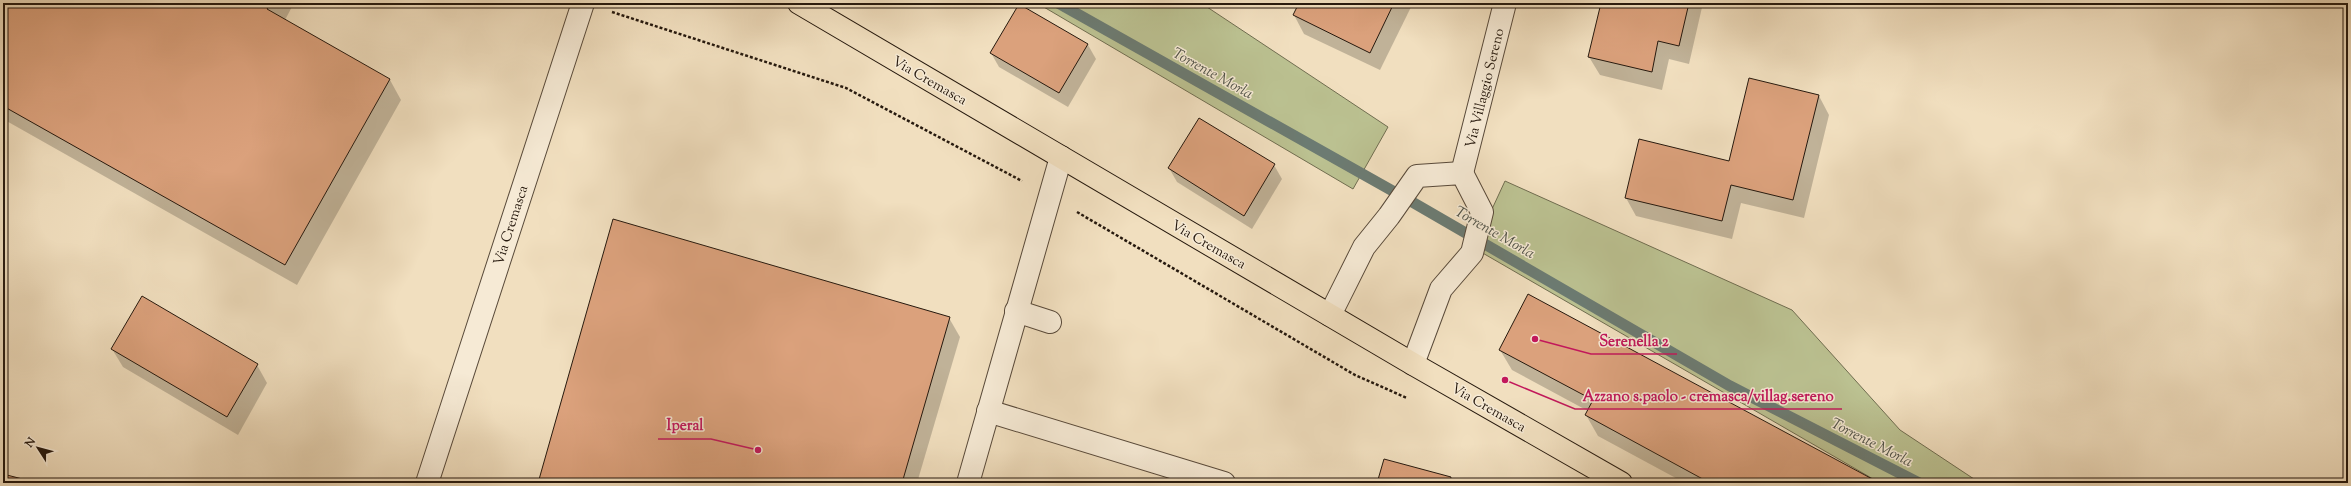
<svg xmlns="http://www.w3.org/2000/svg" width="2351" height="486" font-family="'Sorts Mill Goudy',serif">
<rect width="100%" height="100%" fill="#f1dfbf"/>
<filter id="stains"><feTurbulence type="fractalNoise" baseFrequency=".005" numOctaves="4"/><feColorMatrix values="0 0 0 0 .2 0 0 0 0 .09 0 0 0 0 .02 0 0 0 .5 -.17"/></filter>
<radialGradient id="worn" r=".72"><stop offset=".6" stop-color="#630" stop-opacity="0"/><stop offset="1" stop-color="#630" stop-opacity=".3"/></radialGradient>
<!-- green -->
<g fill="#bbc191" stroke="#706d50">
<path d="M1037,3H1201L1388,127L1353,189Z"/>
<path d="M1505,181L1792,310L1900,430L1980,483H1880L1474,248Z"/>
</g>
<!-- shadow -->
<g fill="#0003">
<path d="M3,3H294L285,20L390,80L401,100L297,285L3,119Z"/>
<path d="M1300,3H1413L1380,70L1304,34L1294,15Z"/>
<path d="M1620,3H1703L1689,64L1669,59L1662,90L1600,75L1589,57Z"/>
<path d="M1088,45L1096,59L1068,107L999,67L991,53Z"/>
<path d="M1750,79L1819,96L1829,115L1804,218L1741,203L1732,239L1636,216L1626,198L1729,162Z"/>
<path d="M1274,165L1282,179L1252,229L1177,182L1169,168Z"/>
<path d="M949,318L960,337L917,483H539Z"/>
<path d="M112,349L257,365L267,383L238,435L123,367Z"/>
<path d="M1500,350L1875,482L1876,483H1685L1598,436L1586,415L1588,411L1512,370Z"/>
</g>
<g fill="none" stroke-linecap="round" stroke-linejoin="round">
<!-- stream -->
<path stroke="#6c7b72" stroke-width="11" d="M1058,3L1407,199L1730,386L1919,483"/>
</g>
<!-- building -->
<g fill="#dba17c" stroke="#26190e">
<path d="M3,3H271L267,9L390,79L285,265L3,106Z"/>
<path d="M1299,3H1394L1370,53L1293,15Z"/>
<path d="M1601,3L1618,6L1619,3H1689L1679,46L1658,41L1652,72L1588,57Z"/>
<path d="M1019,4L1088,44L1059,93L990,53Z"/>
<path d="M1749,78L1819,95L1793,200L1731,185L1722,221L1625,198L1639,139L1729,161Z"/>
<path d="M1199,118L1275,164L1244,216L1168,168Z"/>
<path d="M613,219L950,317L902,483H538Z"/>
<path d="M1528,294L1876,481L1874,483H1710L1585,415L1593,400L1499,350Z"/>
<path d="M142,296L258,364L227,417L111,349Z"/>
<path d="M1384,459L1451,477L1450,483H1377Z"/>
<path d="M3,474L38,483H3Z"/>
</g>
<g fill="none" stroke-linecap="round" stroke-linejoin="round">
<!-- minor casing -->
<g stroke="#594a3a" stroke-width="24">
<g id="minor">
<path d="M1462,173L1505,3"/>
<path d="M1016,311L1050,322"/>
<path d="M1330,315L1364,247L1389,216L1417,176L1462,173L1482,212L1472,253L1441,289L1413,364"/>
<path d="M988,411L1224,483"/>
<path d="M427,483L583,3"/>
<path d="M968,483L1061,157"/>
</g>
</g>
<!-- major casing -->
<g stroke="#26190e" stroke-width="24">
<path id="major" d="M799,3L1413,364L1621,483"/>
</g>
<!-- path -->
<g stroke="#26190e" stroke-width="2.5" stroke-dasharray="3 2" stroke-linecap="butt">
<path d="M612,12L846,88L1022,181"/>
<path d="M1077,212L1355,375L1407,398"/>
</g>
<!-- minor -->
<use href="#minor" stroke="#f6ead5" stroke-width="22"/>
<!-- major -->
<use href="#major" stroke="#f1dfbf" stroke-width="22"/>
</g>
<g text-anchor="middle" stroke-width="3" stroke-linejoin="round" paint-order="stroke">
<!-- street labels -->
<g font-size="14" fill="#26190e" stroke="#f6ead5">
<text transform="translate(930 80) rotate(30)" y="5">Via Cremasca</text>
<text transform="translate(1484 88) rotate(-76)" y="5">Via Villaggio Sereno</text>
<text transform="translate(510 225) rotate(-72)" y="5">Via Cremasca</text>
<text transform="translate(1209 244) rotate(30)" y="5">Via Cremasca</text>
<text transform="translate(1489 407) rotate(30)" y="5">Via Cremasca</text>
</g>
<!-- water labels -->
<g font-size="15" font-style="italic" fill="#4f5248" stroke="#f6ead5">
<text transform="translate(1213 73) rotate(29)" y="5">Torrente Morla</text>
<text transform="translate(1495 232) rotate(30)" y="5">Torrente Morla</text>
<text transform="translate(1872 442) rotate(27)" y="5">Torrente Morla</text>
</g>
</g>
<!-- callouts -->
<path fill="none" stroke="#c2185b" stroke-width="1.5" d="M1535 339L1591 354H1677M1505 380L1575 409H1842M758 450L711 439H658"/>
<g fill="#c2185b" stroke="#f6ead5" stroke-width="1.5">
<circle cx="1535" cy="339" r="4"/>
<circle cx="1505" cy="380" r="4"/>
<circle cx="758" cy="450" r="4"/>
</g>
<g font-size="15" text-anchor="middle" font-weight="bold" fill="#c2185b" stroke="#f6ead5" stroke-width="3" stroke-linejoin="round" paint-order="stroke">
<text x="1634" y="346">Serenella 2</text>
<text x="1708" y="401">Azzano s.paolo - cremasca/villag.sereno</text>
<text x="685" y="430">Iperal</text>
</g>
<!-- margin -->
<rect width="2351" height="486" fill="none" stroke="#f1dfbf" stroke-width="16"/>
<rect x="4" y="4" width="2343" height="478" fill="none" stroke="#26190e" stroke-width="2"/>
<rect x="8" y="8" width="2335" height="470" fill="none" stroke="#26190e"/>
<!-- north arrow -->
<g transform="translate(38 448) rotate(306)" stroke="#f6ead5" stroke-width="3" paint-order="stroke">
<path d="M0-3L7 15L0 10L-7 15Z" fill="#26190e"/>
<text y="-6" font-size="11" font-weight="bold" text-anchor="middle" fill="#26190e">N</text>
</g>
<rect width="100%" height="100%" filter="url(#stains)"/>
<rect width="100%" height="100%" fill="url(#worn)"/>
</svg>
